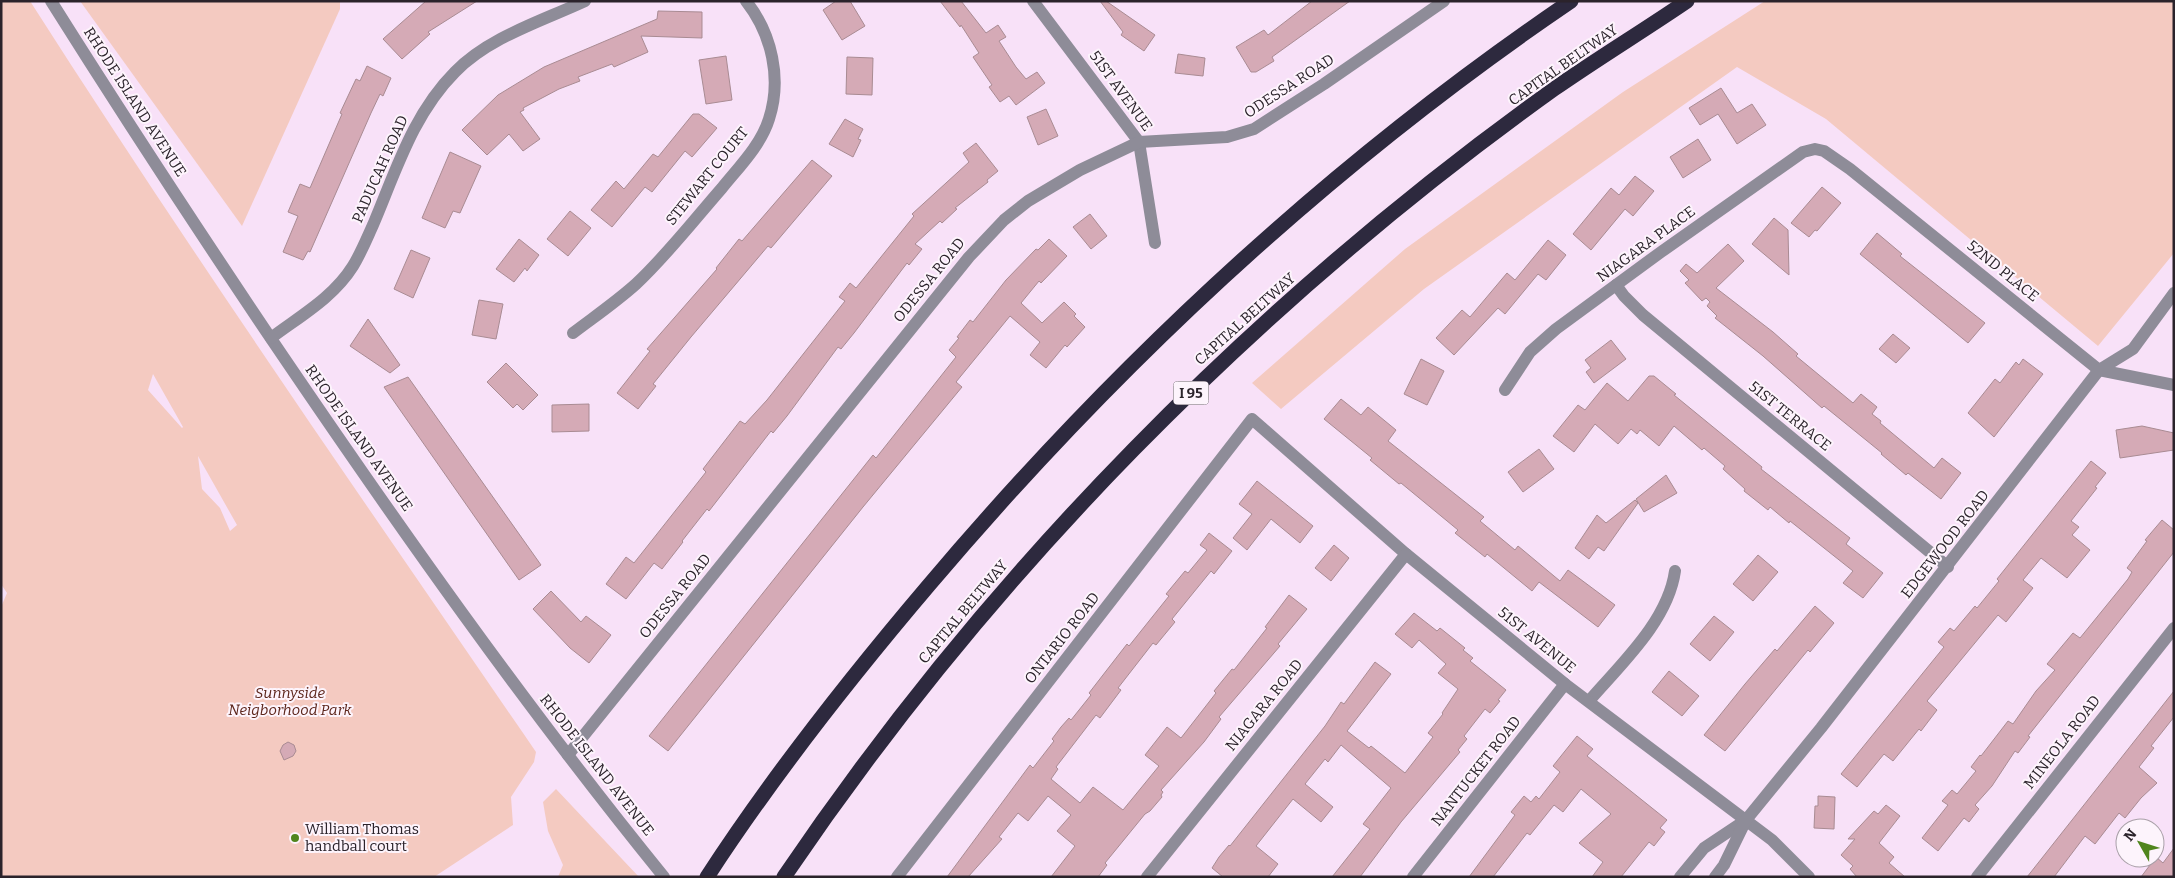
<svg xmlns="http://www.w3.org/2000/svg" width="2175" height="878" font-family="Bitter,serif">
<rect width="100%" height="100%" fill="#f8e1f8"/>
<!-- green -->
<g fill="#f4cac1" fill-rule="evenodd">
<path d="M1,1H30C193,256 365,503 536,752L534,762L511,797L513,825L434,877H1V607L7,593L1,584ZM153,374L183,427L182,428L148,390ZM198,456L237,525L230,531L220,508L202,489Z"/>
<path d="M80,1H340V9L242,226Z"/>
<path d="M1765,1H2174V253L2098,346L1826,119L1737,67L1424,289L1281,409L1252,383L1405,249L1623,92Z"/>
<path d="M556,789L639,877H558L563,865L548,831L543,802Z"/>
</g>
<!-- building -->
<g fill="#d5aab6" stroke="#a98b93">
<path d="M426,1H477L428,32L430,34L402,59L383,39Z"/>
<path d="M836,1H850L865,26L842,40L823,10Z"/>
<path d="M940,1H961L986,33L998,25L1006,37L999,41L1016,67L1026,79L1037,72L1045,83L1016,105L1009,96L1000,102L989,87L992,85L973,57L979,53L961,25L960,27Z"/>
<path d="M1100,1H1106L1155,35L1144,51L1121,35L1123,32Z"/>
<path d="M1312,1H1350L1272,57L1274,61L1256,72H1251L1236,47L1264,30L1268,35Z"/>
<path d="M658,11L702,12V38L641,36L648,52L614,67L612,64L578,77L580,81L559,89L523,108L524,110L520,112L540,139L523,151L509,134L487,155L462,130L498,95L544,67L657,19Z"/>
<path d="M1178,54L1205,58L1203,76L1175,73Z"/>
<path d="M726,56L732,100L706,104L699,60Z"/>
<path d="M847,57L873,58L872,95L846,94Z"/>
<path d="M367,66L391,78L383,96L380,94L371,113L310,252L308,251L303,260L283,252L298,216L288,212L300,184L310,188L342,114L340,113L356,79L360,81Z"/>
<path d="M1721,88L1737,113L1752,104L1766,125L1737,144L1718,114L1700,125L1689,108Z"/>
<path d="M1046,109L1058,136L1038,145L1027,117Z"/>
<path d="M693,114H699L717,128L692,157L685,151L652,192L645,187L612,227L591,210L616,181L624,189L653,154L658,157Z"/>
<path d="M845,119L863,129L858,139L861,140L853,157L829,144Z"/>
<path d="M1698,139L1711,160L1683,178L1670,157Z"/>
<path d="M976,143L998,171L987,180L988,182L955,208L957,209L942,223L940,221L915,244L922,249L909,265L907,263L854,333L841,349L838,347L787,416L773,433L771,431L709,511L707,509L682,541L683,542L662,569L654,563L626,599L606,584L626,557L634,563L706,472L703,469L740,421L745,424L767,400L845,301L839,297L850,283L856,288L914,216L912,214L969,162L963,153Z"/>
<path d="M450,152L481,166L460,213L453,211L445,228L422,218Z"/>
<path d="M812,160L832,176L771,248L768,246L691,337L653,384L656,386L638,409L617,393L650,351L647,349L717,269L716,268L739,239L742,241Z"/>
<path d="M1635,176L1654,191L1633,216L1625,209L1591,250L1573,234L1611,188L1619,195Z"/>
<path d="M1822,187L1841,203L1817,231L1815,230L1809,237L1791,223Z"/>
<path d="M570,211L591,228L568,256L547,239Z"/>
<path d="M1090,214L1107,236L1091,249L1073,227Z"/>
<path d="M1774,218L1788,230L1789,275L1752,244Z"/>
<path d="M1877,233L1902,254L1900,256L1985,323L1968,343L1860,254Z"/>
<path d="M519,239L539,255L527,271L525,268L514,282L496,269Z"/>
<path d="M1049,239L1067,256L1041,283L1039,281L1021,303L1042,323L1064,302L1076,314L1074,316L1085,327L1067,347L1065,345L1046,368L1030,355L1040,342L1010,316L956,382L962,387L863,507L668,751L649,736L873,455L876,458L956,357L949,350L959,338L957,337L970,320L973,322L1006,280L1036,249L1038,250Z"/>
<path d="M1548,240L1566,255L1546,280L1538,274L1505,314L1498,308L1454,355L1436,338L1462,310L1470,317L1507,273L1515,280Z"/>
<path d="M1728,244L1744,261L1716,288L1773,332L1798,354L1796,356L1853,403L1861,394L1877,407L1872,414L1881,421L1880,423L1934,468L1942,458L1961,473L1941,499L1908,473L1906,475L1881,454L1882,453L1824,406L1822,408L1763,356L1715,318L1717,316L1707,306L1710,302L1706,298L1702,301L1685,283L1689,280L1680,271L1686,264L1697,273Z"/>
<path d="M411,250L430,258L413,298L394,289Z"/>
<path d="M479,300L503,304L496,339L472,335Z"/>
<path d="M368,319L400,365L390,373L350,346Z"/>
<path d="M1893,334L1910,348L1896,363L1879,349Z"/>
<path d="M1611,340L1626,359L1594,383L1586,372L1591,368L1585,360Z"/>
<path d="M1421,359L1444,371L1427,405L1404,394Z"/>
<path d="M2023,359L2043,374L1994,437L1968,413L1995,379L2000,383L2016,362L2019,365Z"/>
<path d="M506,363L538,395L523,410L517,404L513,408L487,382Z"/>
<path d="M1649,376H1654L1676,394L1674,395L1762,467L1761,469L1850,538L1846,544L1883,573L1863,598L1843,583L1853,571L1790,521L1789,523L1770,507L1768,510L1744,491L1745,489L1723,469L1725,466L1704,448L1702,450L1674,426L1659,446L1640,430L1637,434L1631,429L1618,444L1595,424L1574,452L1553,436L1578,405L1585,410L1607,383L1628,401Z"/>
<path d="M408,377L541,565L519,580L384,387Z"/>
<path d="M1341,399L1361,415L1368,407L1396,430L1388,441L1484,517L1480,521L1515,550L1518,546L1560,581L1568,570L1615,605L1598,627L1539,582L1532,591L1487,554L1485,557L1455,533L1458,530L1401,483L1399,484L1370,460L1372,458L1324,419Z"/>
<path d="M589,404V431L552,432V405Z"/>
<path d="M2142,426L2174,433V450L2120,458L2116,430Z"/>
<path d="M1539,449L1554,469L1523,492L1508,472Z"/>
<path d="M2091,461L2106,473L2095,487L2097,488L2071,521L2079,527L2072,535L2090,550L2067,578L2041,558L2023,580L2033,588L2018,607L2006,622L1998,615L1927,701L1937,710L1921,731L1919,729L1893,761L1884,754L1857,787L1841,774L1944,647L1938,642L1950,628L1954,631L1975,606L1977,608L1999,581L1997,579Z"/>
<path d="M1666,475L1677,493L1644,512L1636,499Z"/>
<path d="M1257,481L1313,526L1300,543L1271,519L1247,550L1233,538L1252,514L1239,504Z"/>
<path d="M1635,500L1638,503L1604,551L1598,547L1589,559L1575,548L1597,515L1606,523Z"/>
<path d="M2162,520L2174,530V552L2028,736L2030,737L2018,753L2015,751L1992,786L1975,805L1979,809L1969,822L1964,818L1938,851L1922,838L1948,805L1942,801L1952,790L1957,794L1976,771L1971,767L1980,755L1981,756L2008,721L2013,724L2036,691L2055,670L2047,664L2073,633L2080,638L2128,579L2132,572L2127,568L2147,541L2145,540Z"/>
<path d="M1209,533L1232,551L1214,574L1211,571L1172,619L1175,622L1156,645L1153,643L1118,688L1121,690L1100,718L1096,715L1056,767L1058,769L1051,779L1080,803L1093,787L1123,810L1159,766L1145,755L1167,727L1181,738L1216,693L1214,691L1232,669L1234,670L1267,628L1265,627L1289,595L1307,609L1278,644L1280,646L1219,717L1221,719L1204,742L1161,790L1163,792L1161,795L1162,797L1150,811L1145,814L1105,863L1107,865L1098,877H1051L1075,846L1057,831L1071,815L1048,796L1028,821L1018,813L999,837L1002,839L968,877H947L1030,765L1033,768L1054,741L1052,739L1061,727L1069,718L1071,720L1091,695L1089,693L1127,644L1129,646L1169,596L1166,594L1185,571L1188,573L1207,550L1200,545Z"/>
<path d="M1334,545L1349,558L1331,581L1315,568Z"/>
<path d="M1758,555L1778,572L1753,601L1733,584Z"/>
<path d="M551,591L581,622L586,616L611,635L589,663L570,648L533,609Z"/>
<path d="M1815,606L1834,623L1810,652L1808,650L1725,751L1704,735L1745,684L1775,649L1777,651Z"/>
<path d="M1414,613L1437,631L1440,628L1465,648L1463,650L1473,658L1470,661L1506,690L1498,700L1500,701L1490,713L1485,709L1464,736L1467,739L1458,750L1460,752L1401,822L1360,877H1332L1370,829L1363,824L1391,788L1341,745L1328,762L1325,759L1305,784L1333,807L1321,822L1293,799L1256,846L1278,864L1268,877H1223L1212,868L1219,857L1229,845L1230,846L1325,726L1341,702L1344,704L1375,662L1391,674L1347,731L1369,748L1371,746L1405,773L1433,737L1428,733L1443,714L1442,713L1458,689L1438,673L1446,664L1419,640L1412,648L1395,634Z"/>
<path d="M1714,616L1734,632L1710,661L1690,644Z"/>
<path d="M1669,671L1699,696L1682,716L1652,692Z"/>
<path d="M2174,691V717L2151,746L2154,748L2139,767L2157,783L2141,798L2125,818L2119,813L2095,844L2085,836L2054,877H2027Z"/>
<path d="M1577,736L1593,749L1587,756L1667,820L1660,828L1665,832L1654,846L1649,842L1621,877H1592L1603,862L1579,843L1611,814L1581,789L1563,812L1554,805L1530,835L1527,833L1493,877H1469L1515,815L1511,812L1524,796L1531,802L1536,796L1539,799L1560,772L1553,766Z"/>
<path d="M288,742L294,745L296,751L293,756L284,760L280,751L283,745Z"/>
<path d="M1818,796L1835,797L1834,829L1814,828L1815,806H1818Z"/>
<path d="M1886,805L1900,816L1879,843L1894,857L1889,863L1905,877H1857L1850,869L1853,866L1841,855L1855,839H1848L1874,811L1878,814Z"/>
<path d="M2174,848V877H2141L2156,857L2163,863Z"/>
</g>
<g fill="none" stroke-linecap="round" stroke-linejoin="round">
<!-- minor -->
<g stroke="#8e8c98" stroke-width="12">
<path d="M51,1C124,117 198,230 274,343C398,526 525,706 664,877"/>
<path d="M1033,1L1139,142L1155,243"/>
<path d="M1616,285L1624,296L1643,315L1948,567"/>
<path d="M573,333C594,317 616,302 636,284C667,255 694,220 722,188C739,167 761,145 769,119C782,79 772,34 746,1"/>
<path d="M271,338C300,316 333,298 353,266C361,253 367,238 373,225C396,171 413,114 455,72C489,37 542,21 585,1"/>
<path d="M1505,390L1530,352L1556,329L1661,252L1803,152L1815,149L1824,151L1850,169L2099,370L2174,385"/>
<path d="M1589,701C1621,664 1668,621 1675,571"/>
<path d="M568,755L969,257L1004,220L1028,201L1080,170L1139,142L1227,137L1254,129L1324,84L1444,1"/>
<path d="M897,877L1252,419L1406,554L1565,684L1772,840L1809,877"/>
<path d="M1147,877L1406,554"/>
<path d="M1413,877L1565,684"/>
<path d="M1680,877L1704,848L1746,820"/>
<path d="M1715,877L1724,865L1746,820L1821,728L2099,370L2133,349L2174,293"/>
<path d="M1977,877L2174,628"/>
</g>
<!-- highway -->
<g stroke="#2d293e" stroke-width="15">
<path d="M707,877C774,774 850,678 929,585C1116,364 1331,164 1571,1"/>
<path d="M784,877C991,571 1254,304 1554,89C1597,59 1643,31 1687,1"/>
</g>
</g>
<!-- markers -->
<circle fill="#50851d" stroke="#fdf4fc" stroke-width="2" cx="295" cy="838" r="5"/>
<g text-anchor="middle" stroke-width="4" stroke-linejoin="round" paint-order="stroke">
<!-- shield labels -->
<rect fill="#fdf4fc" stroke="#6a626a" stroke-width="1" x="1173.5" y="381.5" width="35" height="23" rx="4"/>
<g font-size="14" font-weight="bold" fill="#2b232b">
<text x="1191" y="398">I 95</text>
</g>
<!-- street labels -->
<g font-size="15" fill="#2b232b" stroke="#fdf4fc">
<text transform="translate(1563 65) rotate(-35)" y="5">CAPITAL BELTWAY</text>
<text transform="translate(1289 86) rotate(-33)" y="5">ODESSA ROAD</text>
<text transform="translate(1121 91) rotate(54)" y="5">51ST AVENUE</text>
<text transform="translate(135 102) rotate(57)" y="5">RHODE ISLAND AVENUE</text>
<text transform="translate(380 169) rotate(-66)" y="5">PADUCAH ROAD</text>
<text transform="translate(707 176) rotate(-51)" y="5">STEWART COURT</text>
<text transform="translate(1646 244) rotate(-36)" y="5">NIAGARA PLACE</text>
<text transform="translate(2003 271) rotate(39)" y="5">52ND PLACE</text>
<text transform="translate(929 280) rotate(-51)" y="5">ODESSA ROAD</text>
<text transform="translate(1245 319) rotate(-42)" y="5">CAPITAL BELTWAY</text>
<text transform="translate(1790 416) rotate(39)" y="5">51ST TERRACE</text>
<text transform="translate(359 438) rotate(55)" y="5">RHODE ISLAND AVENUE</text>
<text transform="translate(1945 544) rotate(-52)" y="5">EDGEWOOD ROAD</text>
<text transform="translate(675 596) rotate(-51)" y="5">ODESSA ROAD</text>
<text transform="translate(963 612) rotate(-50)" y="5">CAPITAL BELTWAY</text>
<text transform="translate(1062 638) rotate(-52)" y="5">ONTARIO ROAD</text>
<text transform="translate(1537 640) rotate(39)" y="5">51ST AVENUE</text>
<text transform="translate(1264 705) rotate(-51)" y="5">NIAGARA ROAD</text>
<text transform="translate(2062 742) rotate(-52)" y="5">MINEOLA ROAD</text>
<text transform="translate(597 765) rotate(52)" y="5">RHODE ISLAND AVENUE</text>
<text transform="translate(1476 771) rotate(-52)" y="5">NANTUCKET ROAD</text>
</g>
<!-- park labels -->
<g font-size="15" font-style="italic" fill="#5d261c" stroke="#fdf4fc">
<text x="290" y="698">Sunnyside<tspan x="290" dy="17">Neigborhood Park</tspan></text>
</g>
<!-- poi labels -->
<g font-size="15" fill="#2b232b" stroke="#fdf4fc" text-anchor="start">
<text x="305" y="834">William Thomas<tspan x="305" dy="17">handball court</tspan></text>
</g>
</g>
<!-- border -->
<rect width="2175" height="878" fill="none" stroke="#2b232b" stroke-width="5"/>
<!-- north arrow -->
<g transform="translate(2140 843) rotate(309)"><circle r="24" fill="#fdf4fc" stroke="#a9a0a8"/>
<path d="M0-4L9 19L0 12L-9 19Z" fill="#50851d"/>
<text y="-8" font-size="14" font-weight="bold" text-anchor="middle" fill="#2b232b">N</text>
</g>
</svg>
